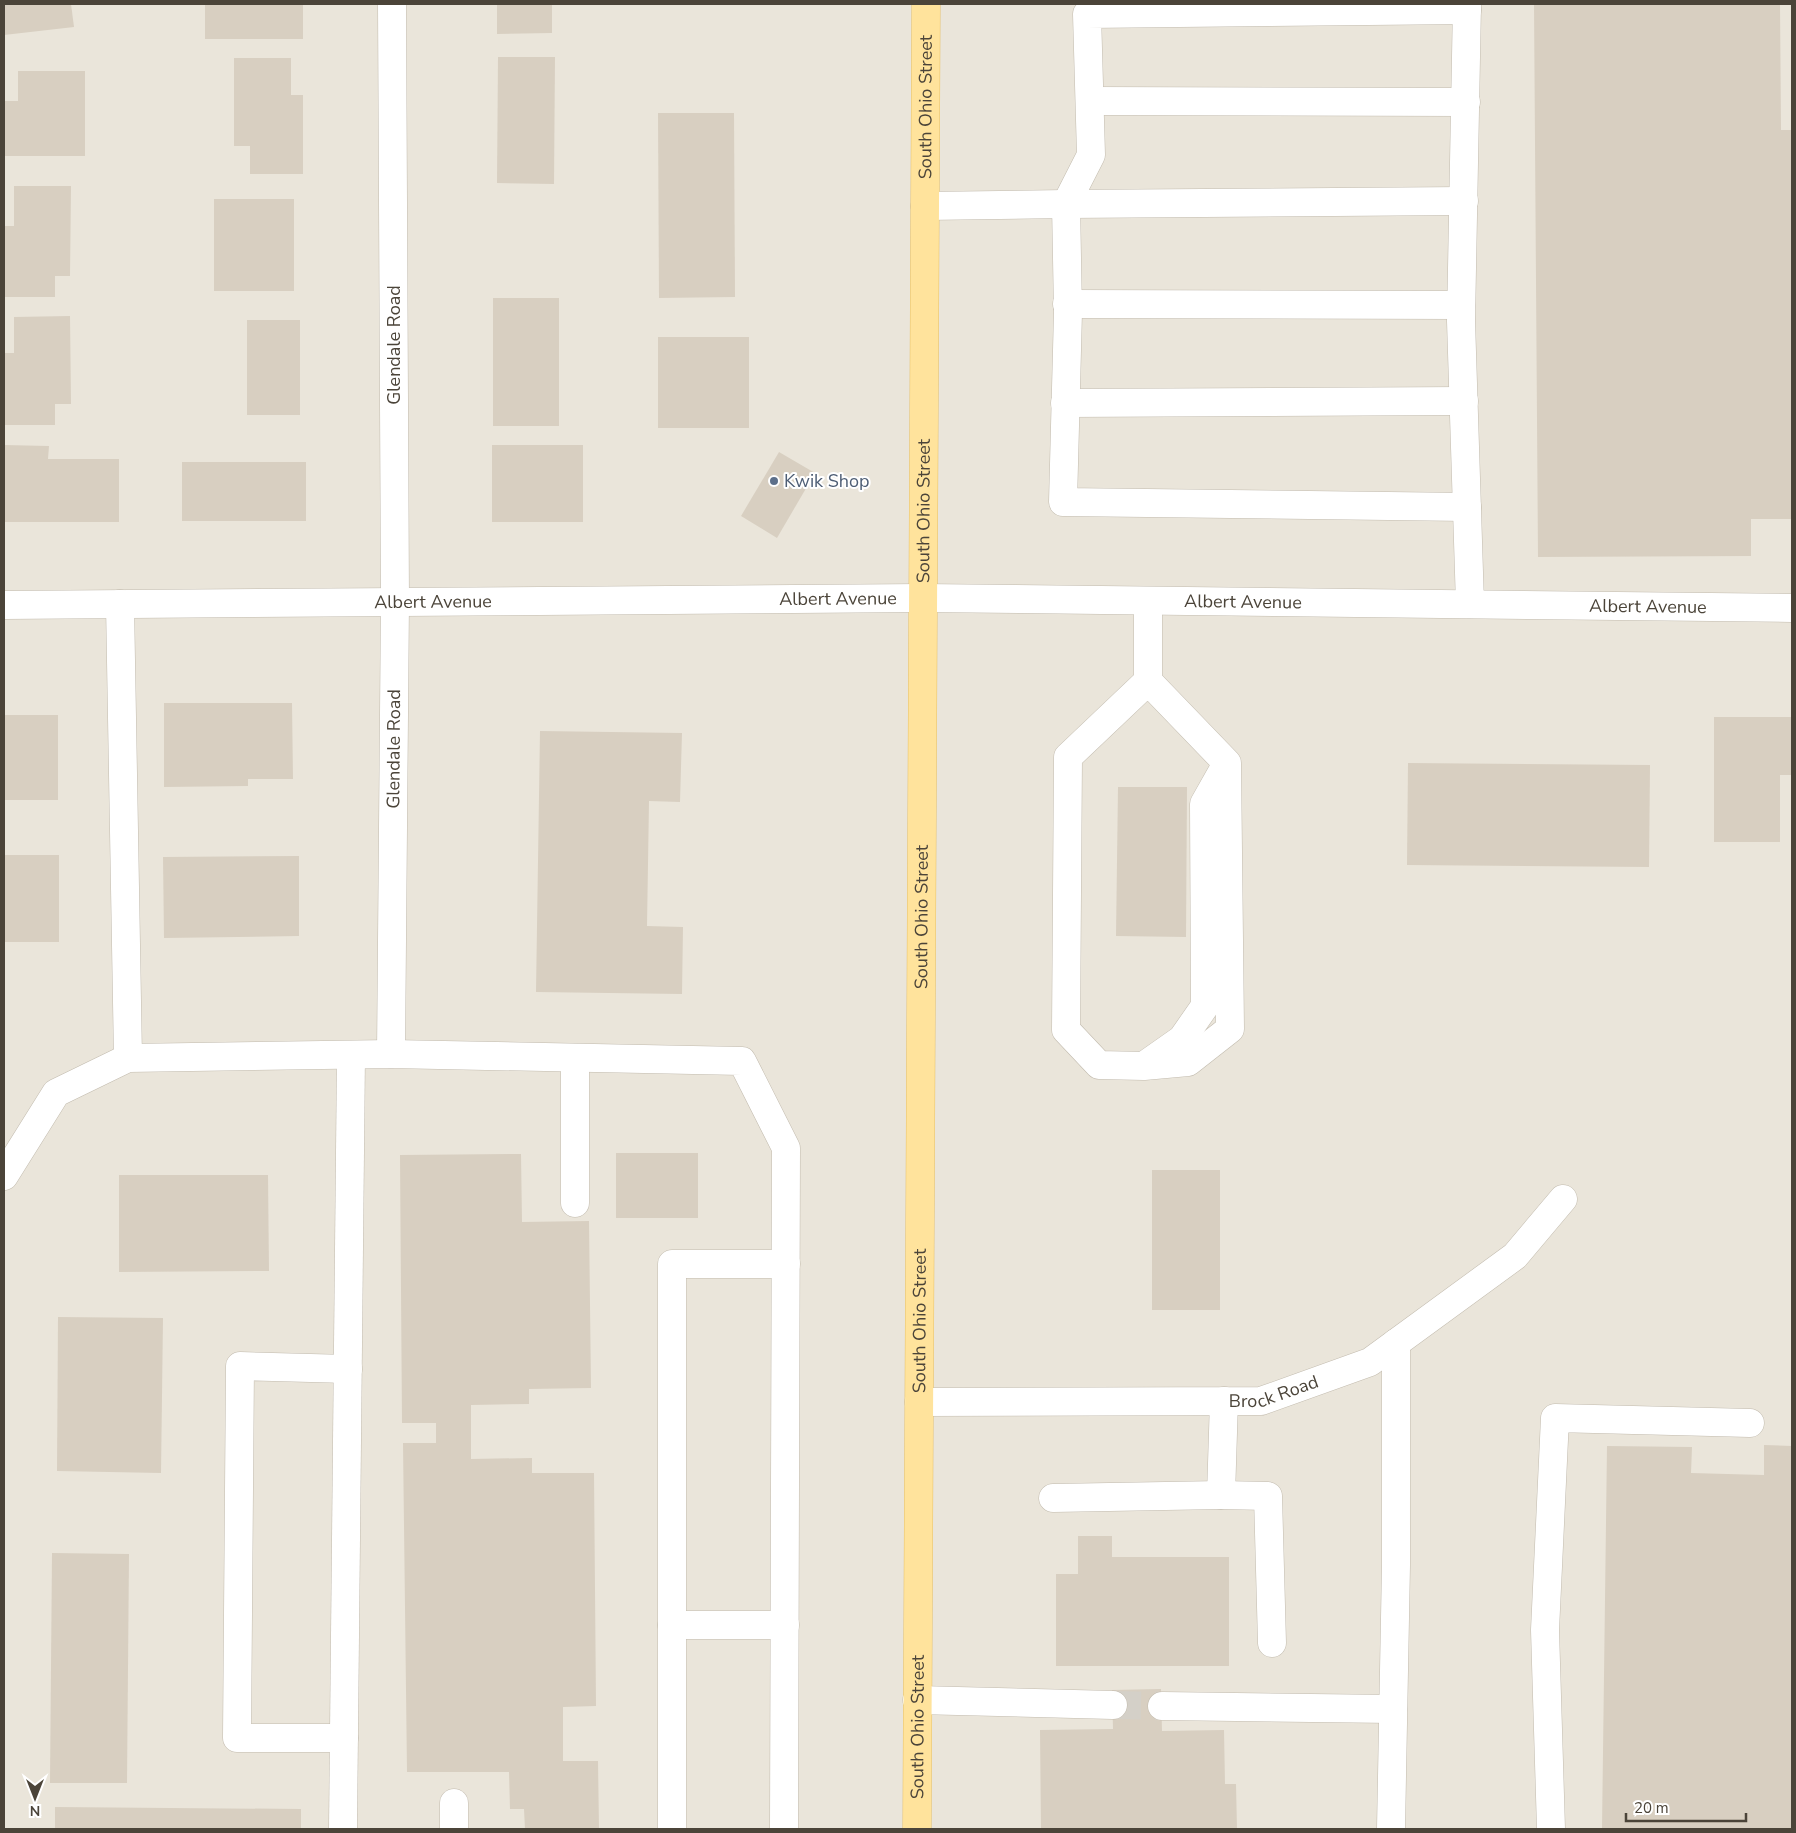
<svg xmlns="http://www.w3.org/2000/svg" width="1796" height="1833" font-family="'Nunito Sans',sans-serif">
<rect width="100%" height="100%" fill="#f6f3ec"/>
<!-- residential -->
<rect fill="#eae5da" x="4" y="4" width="1788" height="1825"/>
<!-- building -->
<g fill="#d8cfc1">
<path d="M4,4H71L74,27L4,35Z"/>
<rect x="205" y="4" width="98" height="35"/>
<path d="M497,4H552V33L497,34Z"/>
<path d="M1534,4H1780L1781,130H1792V519H1751V556L1538,557Z"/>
<path d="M498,57H555L554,184L497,183Z"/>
<path d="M234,58H291V95H303V174H250V146H234Z"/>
<path d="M18,71H85V156H4V101H18Z"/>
<path d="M658,113H734L735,297L659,298Z"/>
<path d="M14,186H71L70,276H55V297H4V226H14Z"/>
<rect x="214" y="199" width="80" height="92"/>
<rect x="493" y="298" width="66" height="128"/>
<path d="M70,316L71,404H55V425H4V353H14V317Z"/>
<rect x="247" y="320" width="53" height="95"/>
<rect x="658" y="337" width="91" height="91"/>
<path d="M4,445L49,446L48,459H119V522H4Z"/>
<rect x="492" y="445" width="91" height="77"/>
<path d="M779,452L815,473L777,538L741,516Z"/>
<rect x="182" y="462" width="124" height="59"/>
<path d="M164,703H292L293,779H248V786L164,787Z"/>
<rect x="4" y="715" width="54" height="85"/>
<path d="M1714,717H1792V775H1780V842H1714Z"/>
<path d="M540,731L682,733L680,802L649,801L647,926L683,927L682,994L536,992Z"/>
<path d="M1408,763L1650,765L1649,867L1407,865Z"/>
<path d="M1118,787H1187L1186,937L1116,936Z"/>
<rect x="4" y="855" width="55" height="87"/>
<path d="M299,856V936L164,938L163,857Z"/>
<rect x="616" y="1153" width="82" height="65"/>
<path d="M521,1154L522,1222L589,1221L591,1388L529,1389V1404L471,1405V1459L532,1458V1473H594L596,1706L563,1707V1761H598L599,1829H525L524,1809H510L509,1772H407L403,1443H436V1423H402L400,1155Z"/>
<rect x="1152" y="1170" width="68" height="140"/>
<path d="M119,1175H268L269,1271L119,1272Z"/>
<path d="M58,1317L163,1318L161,1473L57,1471Z"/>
<path d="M1764,1445L1792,1446V1829H1602L1607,1446L1692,1447L1691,1473L1764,1475Z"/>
<path d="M1078,1536H1112V1557H1229V1666H1056V1574H1078Z"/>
<path d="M52,1553L129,1554L127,1783H50Z"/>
<path d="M1161,1689L1162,1731L1224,1730L1225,1784H1236L1237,1829H1041L1040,1730L1113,1729L1112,1690Z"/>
<path d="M55,1807L301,1809V1829H55Z"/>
</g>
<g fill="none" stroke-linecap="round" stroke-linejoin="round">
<!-- minor-tunnel -->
<path stroke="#d4d0c8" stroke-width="28" stroke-dasharray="28 14" stroke-linecap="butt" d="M1113,1705L1162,1706"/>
<!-- minor casing -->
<g stroke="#c2bbae" stroke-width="29">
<g id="minor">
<path d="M1467,4L1461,321L1470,604"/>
<path d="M1090,101L1466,102"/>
<path d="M1464,201L1066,204L1091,155L1087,14L1467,10"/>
<path d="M925,206L1066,204L1068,312L1063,502L1467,507"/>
<path d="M1067,304L1461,305"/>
<path d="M1065,403L1464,401"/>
<path d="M120,604L128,1058"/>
<path id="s1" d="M4,605L922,598L1792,608"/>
<path d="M1148,681L1227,763L1230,1029L1188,1062L1144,1066L1099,1065L1066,1030L1068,757L1148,681V601"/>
<path id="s2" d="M391,1054L395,601L392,4"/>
<path d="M575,1058V1203"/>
<path d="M1145,1065L1182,1039L1205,1006L1204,804L1226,765"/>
<path d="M4,1176L56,1093L128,1058L391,1054L742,1061L786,1148L784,1829"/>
<path id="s3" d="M919,1402L1261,1401L1370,1362L1515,1256L1563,1199"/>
<path d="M1221,1495L1268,1496L1272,1643"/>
<path d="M1053,1498L1221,1495L1224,1401"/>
<path d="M672,1625H785"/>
<path d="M917,1700L1113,1705"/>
<path d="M1162,1706L1393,1709"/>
<path d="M344,1738H237L240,1366L348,1369"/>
<path d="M343,1829L351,1055"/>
<path d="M454,1829V1803"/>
<path d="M672,1829V1264H786"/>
<path d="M1391,1829L1396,1565V1343"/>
<path d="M1551,1829L1545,1630L1555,1418L1750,1423"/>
</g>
</g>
<!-- major casing -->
<g stroke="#e6c16a" stroke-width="29">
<g id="major">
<path id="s4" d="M917,1829L926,4"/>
</g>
</g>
<!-- minor -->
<use href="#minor" stroke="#fff" stroke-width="28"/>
<!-- major -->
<use href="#major" stroke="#ffe39c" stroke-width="28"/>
</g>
<!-- markers -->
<circle fill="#5c6f8a" stroke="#fff" stroke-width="2" cx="774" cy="481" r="5"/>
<g text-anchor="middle" stroke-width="4" stroke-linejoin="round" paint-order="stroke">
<!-- street labels -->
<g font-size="18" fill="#4b4439" stroke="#fff">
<text dy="6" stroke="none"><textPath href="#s4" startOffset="1722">South Ohio Street</textPath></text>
<text transform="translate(394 345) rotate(-90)" y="6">Glendale Road</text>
<text dy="6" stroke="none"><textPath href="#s4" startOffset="1318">South Ohio Street</textPath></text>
<text dy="6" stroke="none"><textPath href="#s1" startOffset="834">Albert Avenue</textPath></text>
<text dy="6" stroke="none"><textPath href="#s1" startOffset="429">Albert Avenue</textPath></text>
<text dy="6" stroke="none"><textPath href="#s1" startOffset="1239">Albert Avenue</textPath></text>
<text dy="6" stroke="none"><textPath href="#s1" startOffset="1644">Albert Avenue</textPath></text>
<text dy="6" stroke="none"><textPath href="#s2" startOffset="305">Glendale Road</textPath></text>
<text dy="6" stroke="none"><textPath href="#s4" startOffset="912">South Ohio Street</textPath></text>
<text dy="6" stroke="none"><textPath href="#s4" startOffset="508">South Ohio Street</textPath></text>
<text dy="6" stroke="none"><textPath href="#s3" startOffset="356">Brock Road</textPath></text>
<text dy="6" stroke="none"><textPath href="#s4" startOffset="102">South Ohio Street</textPath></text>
</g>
<!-- service labels -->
<g font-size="18" fill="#4e5e75" stroke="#fff" text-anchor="start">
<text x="784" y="487">Kwik Shop</text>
</g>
</g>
<!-- border -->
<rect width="1796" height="1833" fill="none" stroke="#4b4439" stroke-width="10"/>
<!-- north arrow -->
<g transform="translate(35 1798) rotate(180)" stroke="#ffffff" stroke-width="4" paint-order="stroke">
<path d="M0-4L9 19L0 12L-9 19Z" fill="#4b4439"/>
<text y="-8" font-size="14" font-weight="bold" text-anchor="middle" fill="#4b4439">N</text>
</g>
<!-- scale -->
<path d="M1626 1813v8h120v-8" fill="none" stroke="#4b4439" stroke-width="2.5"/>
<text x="1634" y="1813" font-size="15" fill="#4b4439" stroke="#ffffff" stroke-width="4" paint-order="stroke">20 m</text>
</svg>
